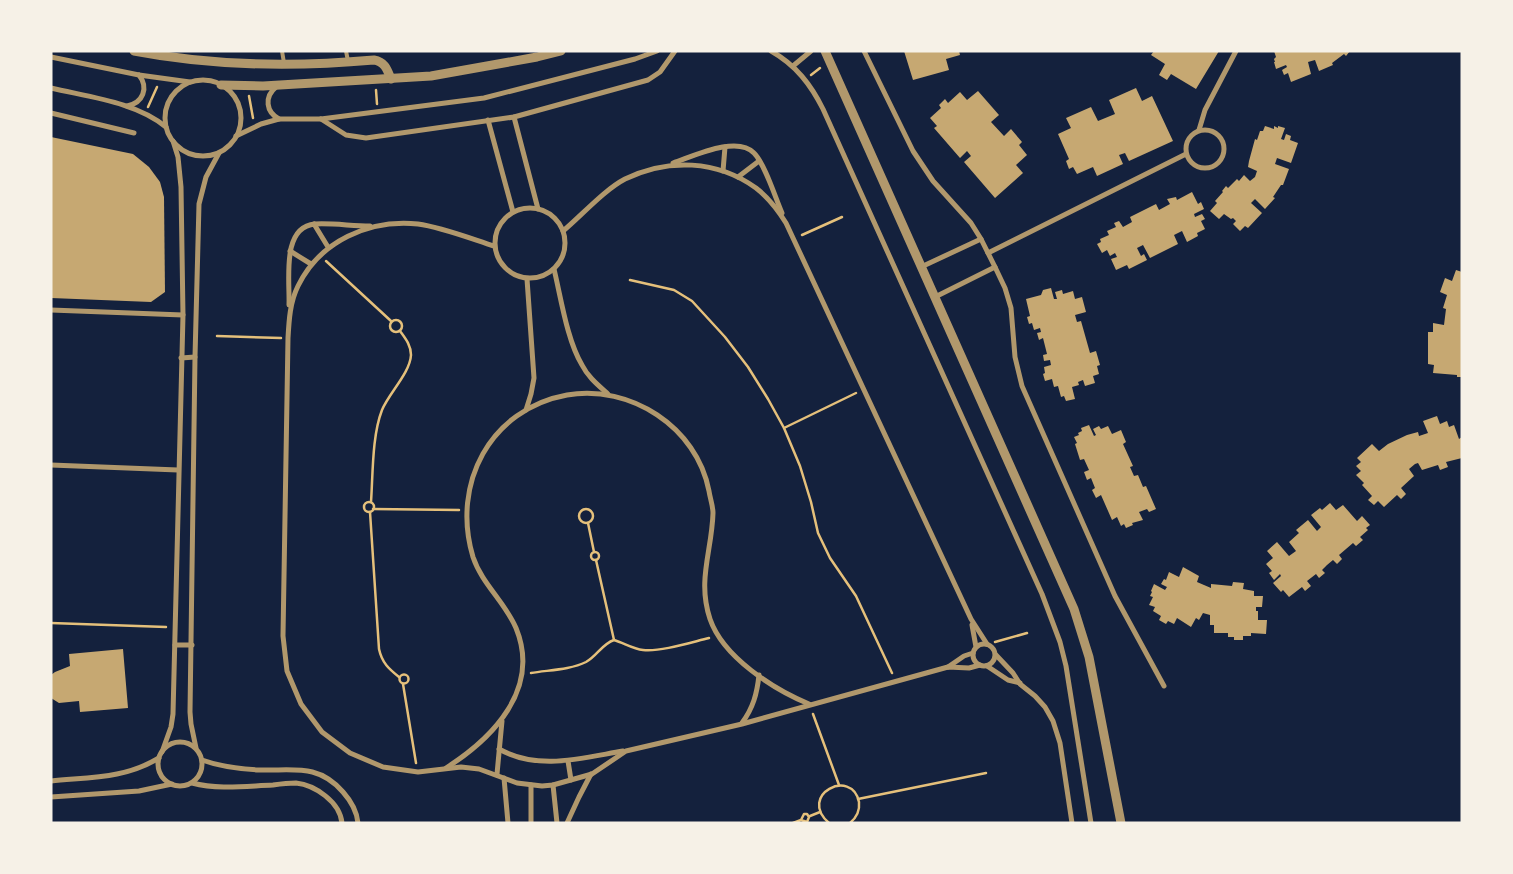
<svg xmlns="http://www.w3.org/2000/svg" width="1513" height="874" font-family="'Public Sans',sans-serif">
<rect width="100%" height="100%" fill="#14213d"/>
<!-- building -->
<g fill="#c6a872">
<path d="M904,51H959L960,55L946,59L949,70L913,80Z"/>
<path d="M1154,51H1219L1196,89L1171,74L1167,80L1159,75L1165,64L1151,55Z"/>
<path d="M1274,51H1350L1346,56L1344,54L1332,63L1333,65L1319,71L1315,60L1308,62L1311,74L1291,82L1288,73L1284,75L1282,70L1287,67L1286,65L1276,69L1274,62H1275L1274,59L1276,57Z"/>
<path d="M1136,88L1142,101L1152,96L1173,141L1129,161L1125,153L1119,155L1123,164L1097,176L1093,167L1077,174L1073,167L1069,169L1066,161L1069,159L1058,134L1071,128L1066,118L1091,107L1098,121L1115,114L1109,100Z"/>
<path d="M978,91L999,115L991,122L1004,136L1011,129L1022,142L1019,145L1027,155L1016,165L1023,173L995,198L964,162L971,156L967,151L960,158L934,128L937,126L930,118L941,108L939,105L945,99L948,103L960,92L967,100Z"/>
<path d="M1265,126L1274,129V126L1278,128V126L1285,128L1281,139L1284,140L1286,134L1291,136L1290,140L1298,143L1291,163L1277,158L1275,164L1289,169L1283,185H1281L1273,197L1275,198L1265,209L1255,199L1251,203L1262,213L1248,228L1245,226L1240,231L1233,224L1236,221L1233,218L1231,219L1224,214L1219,219L1210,211L1217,203L1215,201L1223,192L1222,191L1226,186L1228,188L1237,179L1239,181L1244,175L1250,181L1255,177L1257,171L1248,167L1249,161L1255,139L1257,140L1260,131H1263Z"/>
<path d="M51,137L133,154L149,167L160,182L164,197L165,292L151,302L51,298Z"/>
<path d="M1192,192L1198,204L1201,202L1204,209L1194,214L1195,217L1202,214L1205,219L1201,221L1205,229L1197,233L1198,236L1187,242L1182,231L1174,235L1178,244L1150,258L1143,245L1137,248L1141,256L1144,254L1147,260L1129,269L1127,265L1116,270L1111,259L1117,257L1115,253L1110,256L1107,250L1102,253L1097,244L1101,242L1100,239L1109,235L1107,231L1116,227L1114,223L1119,221L1123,227L1132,222L1130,217L1156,204L1159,210L1170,204L1167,199L1176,197L1177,200Z"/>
<path d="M1456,270L1462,272V377H1457V375L1433,373L1434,365L1428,364V332H1433V323L1444,325L1446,309L1443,308L1447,295L1440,292L1445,278L1452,281Z"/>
<path d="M1051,288L1054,299H1057L1055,292L1062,290L1063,294L1073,291L1075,299L1082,297L1086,312L1075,315L1077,322L1081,321L1090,353L1096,351L1100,365L1097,366L1099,374L1093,376L1095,383L1085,386L1083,380L1078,382L1079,385L1072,387L1075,399L1066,401L1064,396L1061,397L1058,386L1054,387L1052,379L1045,381L1043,374L1045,373L1044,367L1051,365L1050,360L1044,361L1043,355L1047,354L1043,338L1039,340L1037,333L1041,332L1040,328L1034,330L1032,323L1029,324L1027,317L1030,316L1026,299L1041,295L1043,290Z"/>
<path d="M1437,416L1440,424L1447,421L1449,427L1454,425L1459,439L1462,437V458L1446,462L1448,467L1440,470L1438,465L1422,470L1418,463L1415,464L1409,469L1414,476L1401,488L1406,494L1401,499L1397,495L1384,507L1378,501L1374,505L1368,500L1372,496L1362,485L1364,483L1356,475L1361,471L1356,466L1361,462L1357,458L1372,444L1379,451L1388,444L1407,435L1418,432L1419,436L1428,433L1423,421Z"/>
<path d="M1089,425L1094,436L1096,435L1093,429L1099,426L1101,429L1108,426L1112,434L1121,430L1126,442L1123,444L1133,466L1130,467L1134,476L1138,475L1143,487L1146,486L1156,509L1149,512L1147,509L1139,512L1143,520L1132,523L1133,525L1126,528L1124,524L1121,526L1117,517L1112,520L1101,495L1096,498L1092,490L1095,488L1091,478L1087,480L1084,472L1089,470L1084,459L1080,460L1075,444L1077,443L1074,437L1079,435L1078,433L1082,431L1081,428Z"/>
<path d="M1330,503L1336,510L1343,505L1357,521L1362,516L1370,525L1366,528L1368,530L1360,537L1363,540L1356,546L1353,543L1339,555L1342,559L1337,564L1333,560L1327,565L1322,570L1325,573L1319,578L1316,574L1307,581L1311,586L1305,591L1302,587L1289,597L1283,590L1281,592L1273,583L1281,576L1280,574L1274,580L1269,573L1272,571L1266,564L1273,558L1267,551L1277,542L1289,556L1296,551L1289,542L1299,533L1296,530L1308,520L1317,531L1321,527L1311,515L1320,508L1322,510Z"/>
<path d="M1183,567L1199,576L1197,582L1211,588V584L1232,586L1233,582L1244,583L1243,589L1254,591V596H1263L1262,607H1256V611H1258V620H1267L1266,634L1251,633V636H1243V640H1234V637H1228V633H1214V625H1210V615L1203,613L1199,620L1196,618L1191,627L1177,618L1174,624L1168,621L1166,624L1159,620L1161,616L1153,611L1155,607L1149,605L1153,597L1150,596L1152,592L1151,591L1154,584L1165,590L1167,587L1161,584L1164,579L1166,580L1169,572L1179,577Z"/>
<path d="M123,649L128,708L80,712L79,701L59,703L51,698V675L55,672L70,666L69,654Z"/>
</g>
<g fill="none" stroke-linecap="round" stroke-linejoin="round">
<!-- path -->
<g stroke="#e5c07b" stroke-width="2.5">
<path d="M811,75L820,68"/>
<path d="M376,90L377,104"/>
<path d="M249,96L253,118"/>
<path d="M148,107L157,87"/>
<path d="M802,235L842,217"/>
<path d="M326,261L391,321"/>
<path d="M630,280L674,290L692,301L725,337L748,367L768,399L784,428L800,466L811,502L818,533L830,558L856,596L892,673"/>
<circle cx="396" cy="326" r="6"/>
<path d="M217,336L281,338"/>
<path d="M784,428L856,393"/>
<circle cx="369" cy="507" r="5"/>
<path d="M371,502C373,473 372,436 382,410C389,393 410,373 411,355C411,345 405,338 400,331"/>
<path d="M373,509L459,510"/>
<circle cx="586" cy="516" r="7"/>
<path d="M370,512L379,649C382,663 389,669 399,677"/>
<path d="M588,523L594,552"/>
<circle cx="595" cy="556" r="4"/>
<path d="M596,560L614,640"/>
<path d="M51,623L166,627"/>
<path d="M995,642L1027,633"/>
<path d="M531,673C548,670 570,670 586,662C597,656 602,644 614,640C624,643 633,649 643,650C661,652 692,642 709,638"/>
<circle cx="404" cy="679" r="4.5"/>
<path d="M403,684L416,763"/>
<path d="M813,714L839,785"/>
<path d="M858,799L986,773"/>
<path d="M810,816L820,812"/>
<path d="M793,823L801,820L807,822L809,817L807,814H804L801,820"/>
<path d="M829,823C797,795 852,767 859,802C860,811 856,818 850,823"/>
</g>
<!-- service -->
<g stroke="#b1986c" stroke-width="4">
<path d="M282,51L284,63"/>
<path d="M346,51L348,61"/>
</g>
<!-- minor -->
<g stroke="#b1986c" stroke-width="5">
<path d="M771,51C796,65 811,85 823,109L1042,594L1060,642L1066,666L1091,823"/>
<path d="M864,51L913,151L933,181L971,223L981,239L995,267L1005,288L1011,308L1015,357L1022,386L1115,596L1164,686"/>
<path d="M51,57L139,75L190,82"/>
<path d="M793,66L811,51"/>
<circle cx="203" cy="118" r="38"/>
<path d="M276,87C264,97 266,112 279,119"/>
<path d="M51,88C89,97 136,102 166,127"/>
<path d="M127,106C143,103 149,88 139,75"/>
<path d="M51,113L134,133"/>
<path d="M514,117L538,209"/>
<path d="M321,119L346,135L366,138L514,117L648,80L660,72L675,51"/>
<path d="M488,120L513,212"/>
<circle cx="1205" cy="149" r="19"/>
<path d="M1199,130L1205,110L1236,51"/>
<path d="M236,136L261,124L279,119H321L484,98L635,59L657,51"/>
<path d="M673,163C694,156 737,135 754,153C765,164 775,197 782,213"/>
<path d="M723,171L725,147"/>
<path d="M738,177L759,161"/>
<circle cx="530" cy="243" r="35"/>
<path d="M314,224L328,247"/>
<path d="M563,231C581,216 604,190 625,179C668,158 717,160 756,188C769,198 778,210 786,223L971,619L987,644"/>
<path d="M494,246C472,239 441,227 418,224C369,219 320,241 298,286C290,302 289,320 288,338L283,636L287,671L301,704L322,732L350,753L383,767L418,772L461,767L479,769L517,783L542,786L553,785L592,774L626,751L742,724L948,667L969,668L980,665"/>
<path d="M290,251L311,264"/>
<path d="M988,253L1186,154"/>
<path d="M921,267L981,239"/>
<path d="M554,269C561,298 567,340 582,365C588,377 598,385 608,394"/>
<path d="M935,297L995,267"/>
<path d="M289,305C290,280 281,227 315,224C333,223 352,226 370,226"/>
<path d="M51,310L183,315"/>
<path d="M181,358L195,357"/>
<path d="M526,410L531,394L534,378L527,279"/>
<path d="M51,465L178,470"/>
<path d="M972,625L976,647"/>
<circle cx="984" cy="655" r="11"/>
<path d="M175,645H192"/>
<path d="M996,655L1013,673L1020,684L1035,696L1045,707L1053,721L1060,743L1072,823"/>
<path d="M987,666L1008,680L1020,683"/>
<path d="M948,667L964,656L973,653"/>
<path d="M742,723C753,708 757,694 759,675"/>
<circle cx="180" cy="764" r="22"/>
<path d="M196,748L191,724L190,712L195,357L199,204L206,177L219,153"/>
<path d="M499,749C538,771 582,758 623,751"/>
<path d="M162,752L171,727L173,714L183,315L181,187L178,157L173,141"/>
<path d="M202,760C221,767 239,769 259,770C293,771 318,763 343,792C351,801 357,812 358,823"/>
<path d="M568,761L571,780"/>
<path d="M446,768C493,738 541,689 516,628C505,602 482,584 473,557C451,484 490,409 567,395C630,384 697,427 709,491C710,498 713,506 713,513C712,551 697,580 710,619C723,657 773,689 809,704"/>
<path d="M497,774L502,721"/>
<path d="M504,778L508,823"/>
<path d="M51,781C90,777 124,779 159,758"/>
<path d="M192,783C219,790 246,786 273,785C280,784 288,783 296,783C315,785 340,802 342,823"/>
<path d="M531,785V823"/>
<path d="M553,785L557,823"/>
<path d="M51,797L139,791L172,784"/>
<path d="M567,823L579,797L591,774"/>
</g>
<!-- tertiary -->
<g stroke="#b1986c" stroke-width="9">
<path d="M134,51C212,66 295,67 374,60C385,62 387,69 391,79"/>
<path d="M825,51L1074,609L1089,657L1121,823"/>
<path d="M221,85L263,86L431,76L537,57L561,51"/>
</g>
</g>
<!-- border -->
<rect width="1513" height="874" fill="none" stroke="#f6f1e7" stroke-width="105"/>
</svg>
